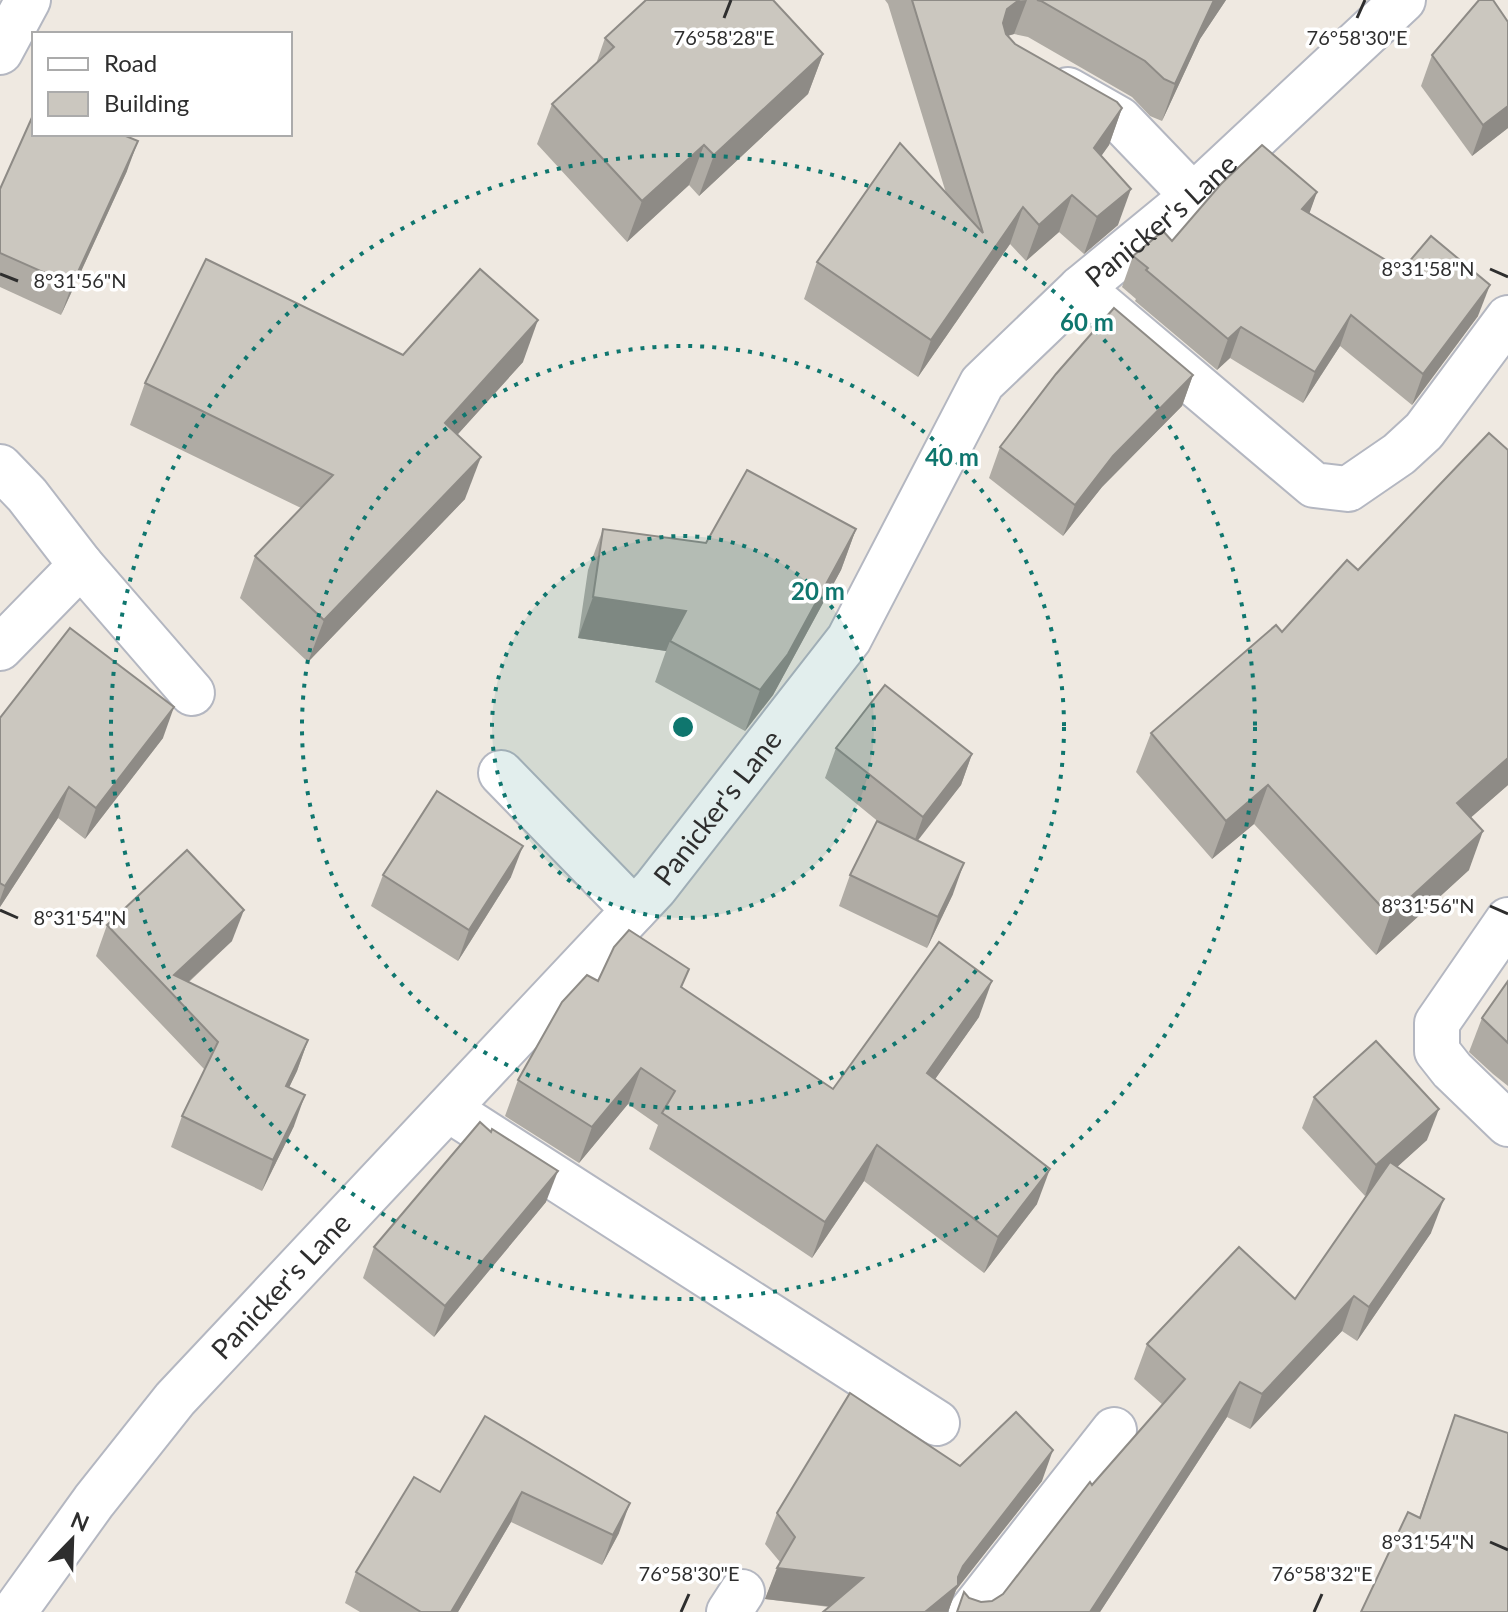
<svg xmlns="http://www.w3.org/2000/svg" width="1508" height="1612" font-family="Lato,sans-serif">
<rect width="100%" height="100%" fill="#efe9e1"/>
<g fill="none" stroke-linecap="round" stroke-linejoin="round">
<!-- minor casing -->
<g stroke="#b4b7c1" stroke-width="48">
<g id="minor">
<path d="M0,52L28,0"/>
<path d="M1068,90L1119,119L1193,196"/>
<path d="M1081,288L1314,485L1348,489L1399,454L1424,431L1508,318"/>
<path d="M0,467L27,495L81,565L0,648"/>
<path d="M81,565L192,693"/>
<path d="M501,773L634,910"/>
<path d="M1508,920L1437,1023V1051L1452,1070L1508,1124"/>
<path d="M448,1109L937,1423"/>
<path id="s1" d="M14,1612L94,1501L175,1399L655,888L849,639L982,383L1081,288L1193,196L1403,0"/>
<path d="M729,1612L742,1592"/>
<path d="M971,1612L1114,1430"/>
</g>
</g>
<!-- minor -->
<use href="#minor" stroke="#fff" stroke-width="44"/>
</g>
<!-- wall -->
<g fill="#afaba4">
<path d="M885,0H1226L1200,39L1162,121L1150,116L1132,97L1028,37L1014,34L1008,36L1015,44L1122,108L1109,145L1101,156L1118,225L1084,254L1059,232L1026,261L1010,244L918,377L804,299L817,262L946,193L888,4Z"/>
<path d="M1508,22V128L1472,156L1421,86L1432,55Z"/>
<path d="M605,38L823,54L808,94L699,196L689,185L627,242L537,144L552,104L596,64Z"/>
<path d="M127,171L61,315L0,287V189Z"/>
<path d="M1317,192L1309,213L1478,316L1412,405L1340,346L1303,403L1230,358L1217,370L1135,301L1136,299L1122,287L1133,256L1172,241Z"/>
<path d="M403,355L523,362L457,435L465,499L308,662L240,598L255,556L301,508L130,425L145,383Z"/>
<path d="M1193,375L1182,406L1102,487L1063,536L989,478L1000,447Z"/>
<path d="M1508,450V785L1471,817L1469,870L1376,955L1254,824L1212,859L1136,772L1151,733L1282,632L1358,570Z"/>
<path d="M603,529L706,543L856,529L841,570L773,695L745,731L655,682L666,651L578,638L588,570Z"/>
<path d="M0,718L163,738L85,839L58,818L0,907Z"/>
<path d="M836,748L972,754L961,785L917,840L953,894L927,948L839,906L850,875L880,823L825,778Z"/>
<path d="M383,875L511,877L458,961L371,906Z"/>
<path d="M107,925L232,941L189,982L308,1040L297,1071L289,1087L294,1126L262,1191L171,1147L182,1116L205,1070L96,956Z"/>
<path d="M598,981L682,988L833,1089L979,1017L935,1079L1037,1204L984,1273L864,1181L812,1258L649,1149L658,1125L628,1104L579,1163L505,1116L518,1080Z"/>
<path d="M1508,981V1086L1493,1074L1469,1052L1482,1018Z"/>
<path d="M1314,1097L1427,1140L1397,1167L1431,1233L1357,1341L1342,1331L1250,1429L1227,1417L1100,1612H957L969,1598L981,1602L992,1601L1003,1594L1092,1485L1163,1405L1134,1379L1147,1344L1295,1299L1369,1192L1365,1196L1302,1128Z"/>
<path d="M546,1202L434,1337L363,1278L374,1247Z"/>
<path d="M1455,1415L1508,1612L1419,1518Z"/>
<path d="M485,1416L619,1533L602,1565L511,1522L458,1612H360L345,1603L356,1572L440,1492Z"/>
<path d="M960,1466L1042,1481L956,1590L948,1612H822L829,1607L765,1599L780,1562L765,1544L777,1513Z"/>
</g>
<!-- shaded-wall -->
<g fill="#8e8b86">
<path d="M1027,0L1014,34L1003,37L994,46L1007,9L1016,1Z"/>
<path d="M1214,0H1226L1200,39L1162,121L1175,84Z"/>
<path d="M823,54L808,94L699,196L714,155Z"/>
<path d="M1508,106V128L1472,156L1483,125Z"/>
<path d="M1122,108L1109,145L1081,185L1094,148Z"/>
<path d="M138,141L127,171L61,315L72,285Z"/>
<path d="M704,145L689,185L627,242L642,201Z"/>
<path d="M1131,189L1118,225L1084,254L1097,217Z"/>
<path d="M1317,192L1306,223L1302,209Z"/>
<path d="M1072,195L1059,232L1026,261L1039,225Z"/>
<path d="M1023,207L1010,244L918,377L931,340Z"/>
<path d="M1490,285L1478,316L1412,405L1423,374Z"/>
<path d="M1351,315L1340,346L1303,403L1315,372Z"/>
<path d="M538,320L523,362L430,465L445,423Z"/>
<path d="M1241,327L1230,358L1217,370L1228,339Z"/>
<path d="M1193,375L1182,406L1102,487L1063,536L1075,505L1113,456Z"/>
<path d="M481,457L465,499L308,662L324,620Z"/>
<path d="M856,529L841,570L773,695L745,731L760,690Z"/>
<path d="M593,597L686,611L670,641L666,651L578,638Z"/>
<path d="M174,707L163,738L85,839L96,808Z"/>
<path d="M972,754L961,785L912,848L923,817Z"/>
<path d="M1508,758V785L1443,842L1457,803Z"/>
<path d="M1268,785L1254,824L1212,859L1226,821Z"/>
<path d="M69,787L58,818L0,907V900L5,886Z"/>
<path d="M1483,831L1469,870L1376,955L1390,916Z"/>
<path d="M523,846L511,877L458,961L469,930Z"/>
<path d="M964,863L953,894L927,948L938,917Z"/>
<path d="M244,910L232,941L174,995V975Z"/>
<path d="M992,981L979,1017L914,1109L927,1073Z"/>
<path d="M308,1040L297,1071L275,1117L286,1086Z"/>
<path d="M641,1068L628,1104L579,1163L592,1127Z"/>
<path d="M305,1095L294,1126L262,1191L273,1160Z"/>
<path d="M1439,1109L1427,1140L1365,1196L1376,1165Z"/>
<path d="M877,1145L864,1181L812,1258L825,1222Z"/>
<path d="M1050,1169L1037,1204L984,1273L998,1237Z"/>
<path d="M558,1171L546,1202L434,1337L445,1306Z"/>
<path d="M1444,1199L1431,1233L1357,1341L1369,1307Z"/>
<path d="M1354,1296L1342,1331L1250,1429L1262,1394Z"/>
<path d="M1240,1382L1227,1417L1100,1612H1090Z"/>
<path d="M1053,1450L1042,1481L956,1590L948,1612H925Z"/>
<path d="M522,1492L511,1522L458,1612H451Z"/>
<path d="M630,1503L619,1533L602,1565L613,1535Z"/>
<path d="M777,1568L863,1578L852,1609L765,1599Z"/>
</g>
<!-- building -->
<g fill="#cbc7bf" stroke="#8e8b86" stroke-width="2">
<path d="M646,0H773L823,54L714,155L704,145L642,201L552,104L614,47L605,38Z"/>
<path d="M912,0H1019L1007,9L1003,23L1006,34L1015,44L1117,102L1122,108L1094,148L1131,189L1097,217L1072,195L1039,225L1023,207L931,340L817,262L900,143L983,233Z"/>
<path d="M1037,0H1214L1175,84L1164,79L1145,61L1041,1Z"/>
<path d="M1479,0H1493L1508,22V106L1483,125L1432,55Z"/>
<path d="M34,113V134H121L138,141L72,285L0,253V189Z"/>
<path d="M1262,145L1317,192L1302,209L1402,270L1431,236L1490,285L1423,374L1351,315L1315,372L1241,327L1228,339L1146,270L1148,268L1133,256L1163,231L1172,241L1221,184Z"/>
<path d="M206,259L403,355L480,269L538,320L445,423L481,457L324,620L255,556L333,475L145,383Z"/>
<path d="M1114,308L1193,375L1113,456L1075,505L1000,447L1056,374Z"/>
<path d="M1489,433L1508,450V758L1457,803L1483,831L1390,916L1268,785L1226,821L1151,733L1276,625L1282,632L1347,560L1358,570Z"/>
<path d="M747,470L856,529L788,654L760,690L670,641L686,611L593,597L603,529L706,543Z"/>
<path d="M70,628L174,707L96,808L69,787L5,886L0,883V718Z"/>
<path d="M885,685L972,754L923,817L836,748Z"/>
<path d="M437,791L523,846L469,930L383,875Z"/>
<path d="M877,821L964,863L938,917L850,875Z"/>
<path d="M187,850L244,910L174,975L308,1040L286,1086L305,1095L273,1160L182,1116L218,1042L107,925Z"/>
<path d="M629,930L689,969L681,987L833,1089L939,942L992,981L927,1073L1050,1169L998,1237L877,1145L825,1222L662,1113L675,1091L641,1068L592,1127L518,1080L562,1002L587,975L598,981L614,947Z"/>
<path d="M1508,981V1043L1482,1018Z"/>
<path d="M1376,1041L1439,1109L1376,1165L1314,1097Z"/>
<path d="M480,1122L491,1132L492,1129L558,1171L445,1306L374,1247Z"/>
<path d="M1390,1162L1444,1199L1369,1307L1354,1296L1262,1394L1240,1382L1090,1612H957L964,1592L969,1598L981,1602L992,1601L1003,1594L1090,1482L1092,1485L1185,1379L1147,1344L1239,1247L1295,1299Z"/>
<path d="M850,1393L960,1466L1016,1412L1053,1450L963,1566L958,1577V1585L925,1612H823L863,1578L777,1568L795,1537L777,1513Z"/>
<path d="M1455,1415L1508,1433V1612H1361L1408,1512L1420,1518Z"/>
<path d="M485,1416L630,1503L613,1535L522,1492L451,1612H421L356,1572L414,1477L440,1492Z"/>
</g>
<!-- ticks -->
<path fill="none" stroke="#2e2e2e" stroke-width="3" d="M724,18L731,0M1357,18L1365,0M1490,269L1508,277M0,274L18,281M1490,906L1508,914M0,910L18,918M1490,1542L1508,1550M681,1612L689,1594M1314,1612L1322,1594"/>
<!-- distance rings -->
<circle cx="683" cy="727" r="191" fill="#0f766e" fill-opacity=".12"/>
<g fill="none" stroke="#0f766e" stroke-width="4" stroke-dasharray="4 8">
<circle cx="683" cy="727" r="191"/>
<circle cx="683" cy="727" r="381"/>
<circle cx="683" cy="727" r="572"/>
</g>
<g text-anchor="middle" stroke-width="7" stroke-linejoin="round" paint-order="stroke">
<!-- street labels -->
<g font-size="28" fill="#2e2e2e" stroke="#fff">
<text dy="10" stroke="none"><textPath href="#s1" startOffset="1814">Panicker's Lane</textPath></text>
<text dy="10" stroke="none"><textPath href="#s1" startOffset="1070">Panicker's Lane</textPath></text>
<text dy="10" stroke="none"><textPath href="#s1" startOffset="422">Panicker's Lane</textPath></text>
</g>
</g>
<g font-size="20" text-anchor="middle" fill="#2e2e2e" stroke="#fff" stroke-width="7" stroke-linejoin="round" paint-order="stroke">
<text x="724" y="45">76°58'28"E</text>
<text x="1357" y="45">76°58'30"E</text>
<text x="1428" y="276">8°31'58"N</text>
<text x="80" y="288">8°31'56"N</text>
<text x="1428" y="913">8°31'56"N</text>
<text x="80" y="925">8°31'54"N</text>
<text x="1428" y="1549">8°31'54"N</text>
<text x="689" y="1581">76°58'30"E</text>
<text x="1322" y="1581">76°58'32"E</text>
</g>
<circle cx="683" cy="727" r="12" fill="#0f766e" stroke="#fff" stroke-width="4"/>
<g font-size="24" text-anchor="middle" font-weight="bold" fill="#0f766e" stroke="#fff" stroke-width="7" stroke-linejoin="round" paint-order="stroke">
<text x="1087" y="331">60 m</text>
<text x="952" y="466">40 m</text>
<text x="818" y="600">20 m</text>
</g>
<!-- legend -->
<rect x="32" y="32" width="260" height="104" fill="#ffffff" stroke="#ababab" stroke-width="2"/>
<rect x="48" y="58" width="40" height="12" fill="#ffffff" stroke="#ababab" stroke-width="2"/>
<text x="104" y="72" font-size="24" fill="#2e2e2e">Road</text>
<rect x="48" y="92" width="40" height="24" fill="#cbc7bf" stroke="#ababab" stroke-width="2"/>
<text x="104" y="112" font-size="24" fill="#2e2e2e">Building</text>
<!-- north arrow -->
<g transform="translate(72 1540) rotate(23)" stroke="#ffffff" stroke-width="6" paint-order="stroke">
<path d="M0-6L14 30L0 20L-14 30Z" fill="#2e2e2e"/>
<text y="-12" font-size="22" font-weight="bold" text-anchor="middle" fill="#2e2e2e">N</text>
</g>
</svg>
